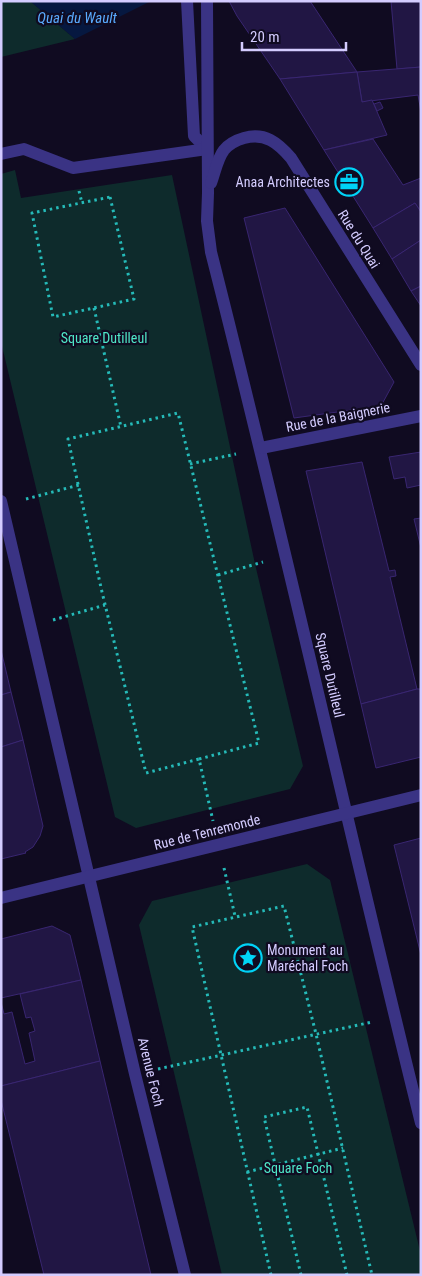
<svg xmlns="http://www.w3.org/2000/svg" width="422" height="1276" font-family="'Roboto Condensed',sans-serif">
<rect width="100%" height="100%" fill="#100b21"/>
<!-- green -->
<g fill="#0e2b2c">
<path d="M1,1H30L75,39L1,57Z"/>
<path d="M15,170L21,198L172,175L255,564L303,766L290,789L136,828L115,817L1,342V174Z"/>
<path d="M307,864L330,880L421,1255V1275H222L139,925L152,901Z"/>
</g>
<!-- water -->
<path fill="#061840" d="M30,1H151L75,39Z"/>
<!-- building -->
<g fill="#211644" stroke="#392671">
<path d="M229,1H310L357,72L280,79L237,16Z"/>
<path d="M391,1H421V67L397,69Z"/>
<path d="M421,67V112L418,95L362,102L357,72Z"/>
<path d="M357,72L362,102L372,100L387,135L324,150L280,79Z"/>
<path d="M380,102L383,108L377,111L374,104Z"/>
<path d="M373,139L403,185L421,178V212L415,203L373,228L324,150Z"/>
<path d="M415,203L421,212V240L392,259L373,228Z"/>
<path d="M285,208L394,382L381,406L294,418L244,218Z"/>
<path d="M421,240V286L411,291L392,259Z"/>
<path d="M421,286V306L411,291Z"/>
<path d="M421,452V485L407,488L405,477L394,479L389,457Z"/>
<path d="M362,462L389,571L395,570L396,576L390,577L417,689L361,704L306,471Z"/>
<path d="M421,518V548L414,519Z"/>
<path d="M1,650L11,692L1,695Z"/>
<path d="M417,689H421V757L376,768L361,704Z"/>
<path d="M11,692L23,740L1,747V695Z"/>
<path d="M23,740L43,826L40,836L33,847L25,852L26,853L1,859V747Z"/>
<path d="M421,838V955L394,845Z"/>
<path d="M52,926L70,935L81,980L1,998V939Z"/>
<path d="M81,980L100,1061L1,1086V1002L4,1014L12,1012L25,1064L35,1061L29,1033L35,1031L31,1017L26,1018L20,994Z"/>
<path d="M100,1061L151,1275H44L1,1100V1086Z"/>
</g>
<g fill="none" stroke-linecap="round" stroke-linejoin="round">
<!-- path -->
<g stroke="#25bab8" stroke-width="3" stroke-dasharray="2.5 4" stroke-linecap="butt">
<path d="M79,191L82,203"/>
<path d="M110,197L134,299L53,317L32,213Z"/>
<path d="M94,308L121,427"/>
<path d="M190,464L236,454"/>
<path d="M26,499L79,485"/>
<path d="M218,575L263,562"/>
<path d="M53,620L105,605"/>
<path d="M199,759L259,743L178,413L68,439L102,592L146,773L199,759L213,821"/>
<path d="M224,868L235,916"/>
<path d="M158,1069L372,1022"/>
<path d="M247,1172L343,1148"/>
<path d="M271,1275L192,927L284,906L316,1034L372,1275"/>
<path d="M301,1275L264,1117L307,1107L347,1275"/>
</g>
<!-- pedestrian -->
<g stroke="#3a3384" stroke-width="12">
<path d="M187,1L194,136L207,149"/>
<path d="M1,154L24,149L73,168L207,149"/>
</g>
<!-- minor -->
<g stroke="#3a3384" stroke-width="12">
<path d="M207,1L208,193L207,221L211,252C285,542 349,833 421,1123"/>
<path d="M211,183C215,173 217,159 224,150C229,144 237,140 244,138C265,132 278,143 291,158L421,365"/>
<path d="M261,448L421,416"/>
<path d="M1,501L135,1074L185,1275"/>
<path d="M1,898L421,795"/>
</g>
</g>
<!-- icons -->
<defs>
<g id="office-ring" transform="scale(1.4375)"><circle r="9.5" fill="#100b21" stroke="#00d3f7" stroke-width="1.5"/><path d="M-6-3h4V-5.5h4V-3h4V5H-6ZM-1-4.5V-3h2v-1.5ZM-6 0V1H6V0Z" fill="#00d3f7"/></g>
<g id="sight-ring" transform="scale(1.4375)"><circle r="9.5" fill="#100b21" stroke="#00d3f7" stroke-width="1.5"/><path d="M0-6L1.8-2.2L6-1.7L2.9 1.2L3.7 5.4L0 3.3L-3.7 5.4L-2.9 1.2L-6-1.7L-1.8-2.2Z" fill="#00d3f7"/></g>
</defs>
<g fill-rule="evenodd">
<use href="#office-ring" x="349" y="182"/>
<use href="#sight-ring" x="248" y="958"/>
</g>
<g text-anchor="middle" stroke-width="4.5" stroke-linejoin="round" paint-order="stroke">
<!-- poi labels -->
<g font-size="14" fill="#d4ccff" stroke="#100b21" text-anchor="end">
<text x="330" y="187">Anaa Architectes</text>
<text x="267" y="955" text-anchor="start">Monument au<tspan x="267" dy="16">Maréchal Foch</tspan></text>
</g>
<!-- street labels -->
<g font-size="14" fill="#d4ccff" stroke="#100b21">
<text transform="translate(359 239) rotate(58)" y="5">Rue du Quai</text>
<text transform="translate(338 417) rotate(-11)" y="5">Rue de la Baignerie</text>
<text transform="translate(330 675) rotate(77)" y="5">Square Dutilleul</text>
<text transform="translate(207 832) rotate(-14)" y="5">Rue de Tenremonde</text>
<text transform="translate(151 1072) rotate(76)" y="5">Avenue Foch</text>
</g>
<!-- park labels -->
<g font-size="14" fill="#4fe7c8" stroke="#100b21">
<text x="104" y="343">Square Dutilleul</text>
<text x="298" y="1173">Square Foch</text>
</g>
<!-- water labels -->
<g font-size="15" font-style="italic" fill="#5aabff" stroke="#100b21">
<text x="77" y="23">Quai du Wault</text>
</g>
</g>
<!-- border -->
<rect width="422" height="1276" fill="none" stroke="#d4ccff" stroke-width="5"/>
<!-- scale -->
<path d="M242 42v8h104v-8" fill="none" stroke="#d4ccff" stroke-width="2.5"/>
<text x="250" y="42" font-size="15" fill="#d4ccff" stroke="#100b21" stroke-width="4" paint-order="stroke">20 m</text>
</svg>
